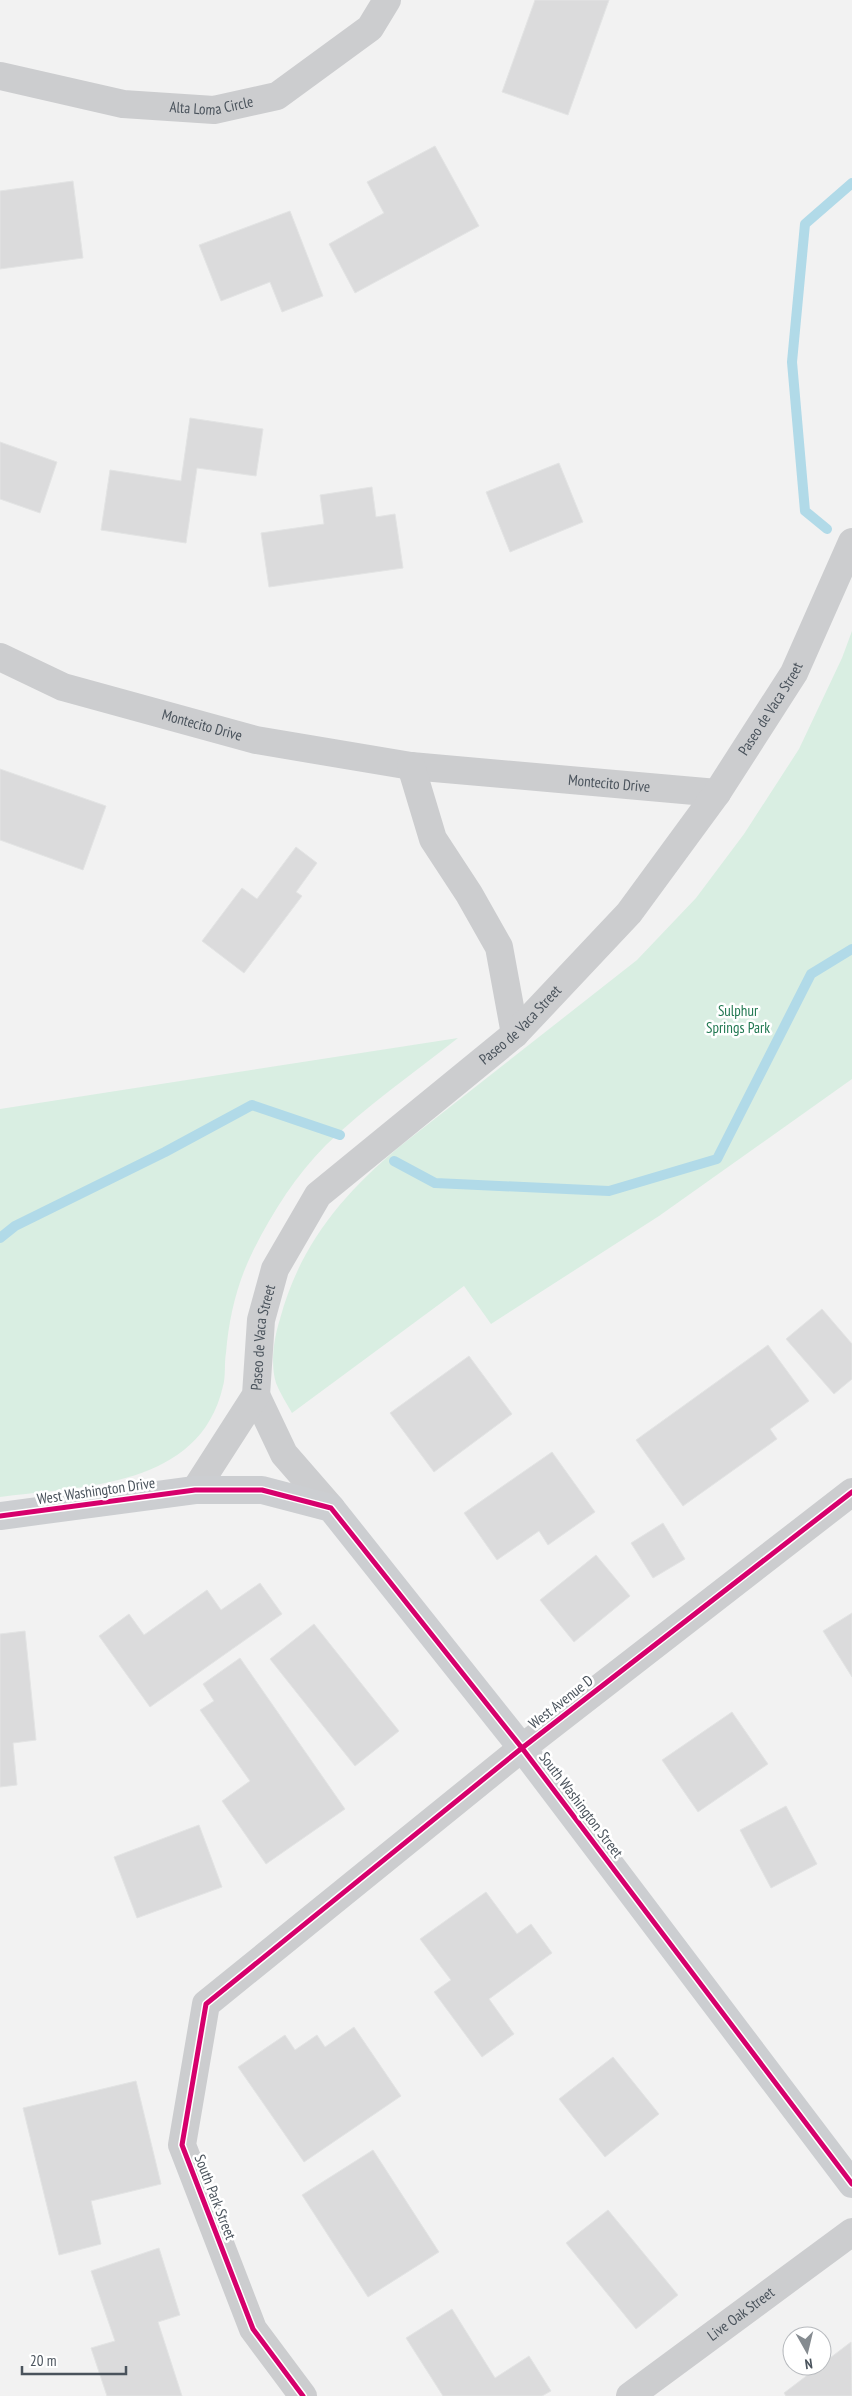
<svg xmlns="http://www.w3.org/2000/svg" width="852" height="2396" font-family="'PT Sans Narrow',sans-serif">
<rect width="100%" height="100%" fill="#f2f2f2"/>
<!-- green -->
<g fill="#d9eee2">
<path d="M852,631V1079L659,1216L491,1324L464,1286L292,1413C287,1404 280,1393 276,1383C270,1363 274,1338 280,1319C300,1245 342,1195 399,1147L637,960L696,898L744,834L799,749L842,658Z"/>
<path d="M458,1038C414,1073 366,1106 326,1145C296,1175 272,1213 253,1251C237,1283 229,1317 226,1353C224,1364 226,1376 223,1386C200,1488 82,1486 0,1497V1109Z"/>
</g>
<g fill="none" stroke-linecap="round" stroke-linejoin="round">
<!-- stream -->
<g stroke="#b1dae8" stroke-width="10">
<path d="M827,529L805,511L792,362L805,224L852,183"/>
<path d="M394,1161L435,1183L609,1191L717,1159L811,974L852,949"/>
<path d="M0,1238L15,1226L165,1152L252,1105L340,1135"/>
</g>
</g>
<!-- building -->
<g fill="#dbdbdc" stroke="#e3e4e4">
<path d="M535,0H609L568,115L502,92Z"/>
<path d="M435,146L479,226L355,293L329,244L384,213L367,182Z"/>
<path d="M73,181L83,258L0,269V191Z"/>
<path d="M290,211L323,296L282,312L270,282L221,301L199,245Z"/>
<path d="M190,418L263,429L256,476L197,468L186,543L101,530L110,470L181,481Z"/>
<path d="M0,442L57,462L40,513L0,499Z"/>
<path d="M559,463L583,522L510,552L486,492Z"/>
<path d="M372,487L376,517L395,514L403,568L269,587L261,533L324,524L320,495Z"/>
<path d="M0,769L106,806L83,870L0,840Z"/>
<path d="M296,847L317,863L296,892L302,896L244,973L202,941L242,888L257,899Z"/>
<path d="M822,1309L852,1344V1379L834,1394L786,1339Z"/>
<path d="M768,1345L809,1401L770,1429L777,1439L683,1506L636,1440Z"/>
<path d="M469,1356L512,1414L434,1472L390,1413Z"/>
<path d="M552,1452L595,1512L548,1545L539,1531L497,1560L464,1513Z"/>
<path d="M663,1523L685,1559L653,1578L631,1543Z"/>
<path d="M596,1555L630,1596L574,1642L540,1600Z"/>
<path d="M260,1583L282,1614L150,1707L99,1636L129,1614L144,1635L207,1590L221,1610Z"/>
<path d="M852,1613V1677L823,1631Z"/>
<path d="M314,1624L399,1731L355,1766L270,1659Z"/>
<path d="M25,1631L36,1740L13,1743L17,1785L0,1787V1634Z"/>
<path d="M240,1658L345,1809L266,1864L222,1801L250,1781L200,1710L214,1701L203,1684Z"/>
<path d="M732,1712L768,1764L698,1812L662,1760Z"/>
<path d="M786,1806L817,1864L771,1888L740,1830Z"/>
<path d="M199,1825L222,1887L137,1918L114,1857Z"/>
<path d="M486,1892L517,1934L531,1924L552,1953L489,1999L514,2034L482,2057L434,1992L451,1980L420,1939Z"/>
<path d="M354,2027L401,2096L304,2162L238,2067L285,2035L295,2050L317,2035L325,2047Z"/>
<path d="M613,2057L659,2114L605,2157L559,2099Z"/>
<path d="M136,2081L161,2184L91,2201L101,2244L59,2255L23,2108Z"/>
<path d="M373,2150L439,2252L368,2297L302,2195Z"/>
<path d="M608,2210L678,2295L636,2329L566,2243Z"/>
<path d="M159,2248L180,2315L158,2322L182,2396H107L91,2348L115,2341L91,2271Z"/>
<path d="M452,2309L495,2378L529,2356L551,2391L542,2396H443L406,2338Z"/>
<path d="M851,2342L852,2396H786L784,2393Z"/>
</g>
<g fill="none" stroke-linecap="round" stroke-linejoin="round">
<!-- street -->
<g stroke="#cccdcf" stroke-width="28">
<path id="s1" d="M0,76L123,104L214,110L277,96L370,28L387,0"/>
<path id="s2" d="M0,657L63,687L256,740L411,766L717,793"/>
<path d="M411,766L433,839L469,894L499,947L515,1034"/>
<path d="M256,1395L284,1454L331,1508"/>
<path id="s3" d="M195,1490L256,1395L261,1320L275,1269L318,1195L515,1034L629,913L717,793L794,673L852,542"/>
<path d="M303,2396L253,2329L182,2145L206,2004L522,1748L852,1492"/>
<path id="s4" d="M630,2396L852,2232"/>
</g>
<!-- secondary -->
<path stroke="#ccced1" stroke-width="28" d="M0,1516L195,1490H262L331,1508L522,1748L852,2184"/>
<!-- cycleway casing -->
<g stroke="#fff" stroke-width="8">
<g id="cycleway">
<path d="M0,1516L195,1490H262L331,1508L522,1748L852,2184"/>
<path d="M303,2396L253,2329L182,2145L206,2004L522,1748L852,1492"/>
</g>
</g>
<!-- cycleway -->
<use href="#cycleway" stroke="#d6006c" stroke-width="5"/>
</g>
<g text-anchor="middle" stroke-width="5" stroke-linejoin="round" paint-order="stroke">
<!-- street labels -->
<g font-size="15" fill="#4a535c" stroke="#fff">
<text dy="5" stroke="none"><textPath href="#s1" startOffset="215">Alta Loma Circle</textPath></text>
<text dy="5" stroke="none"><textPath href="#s3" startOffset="996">Paseo de Vaca Street</textPath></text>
<text dy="5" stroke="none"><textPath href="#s2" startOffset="214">Montecito Drive</textPath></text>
<text dy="5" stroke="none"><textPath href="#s2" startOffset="626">Montecito Drive</textPath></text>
<text dy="5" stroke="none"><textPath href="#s3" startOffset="591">Paseo de Vaca Street</textPath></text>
<text dy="5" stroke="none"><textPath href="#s3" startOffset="171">Paseo de Vaca Street</textPath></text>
<text transform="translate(96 1491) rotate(-8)" y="5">West Washington Drive</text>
<text transform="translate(561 1702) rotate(-38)" y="5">West Avenue D</text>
<text transform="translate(581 1805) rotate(53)" y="5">South Washington Street</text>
<text transform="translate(215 2197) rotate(69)" y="5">South Park Street</text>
<text dy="5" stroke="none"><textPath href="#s4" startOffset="138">Live Oak Street</textPath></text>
</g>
<!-- park labels -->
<g font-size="15" fill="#217851" stroke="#fff">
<text x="738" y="1016">Sulphur<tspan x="738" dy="17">Springs Park</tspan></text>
</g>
</g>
<!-- north arrow -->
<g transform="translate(807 2351) rotate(172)"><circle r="24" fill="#ffffff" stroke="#b7babe"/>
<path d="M0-4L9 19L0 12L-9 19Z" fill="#858b90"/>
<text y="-8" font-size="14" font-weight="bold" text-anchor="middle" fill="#4a535c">N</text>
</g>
<!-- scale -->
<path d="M22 2366v8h104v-8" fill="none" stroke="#4a535c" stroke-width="2.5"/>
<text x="30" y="2366" font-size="15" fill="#4a535c" stroke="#ffffff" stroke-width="4" paint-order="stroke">20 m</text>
</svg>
